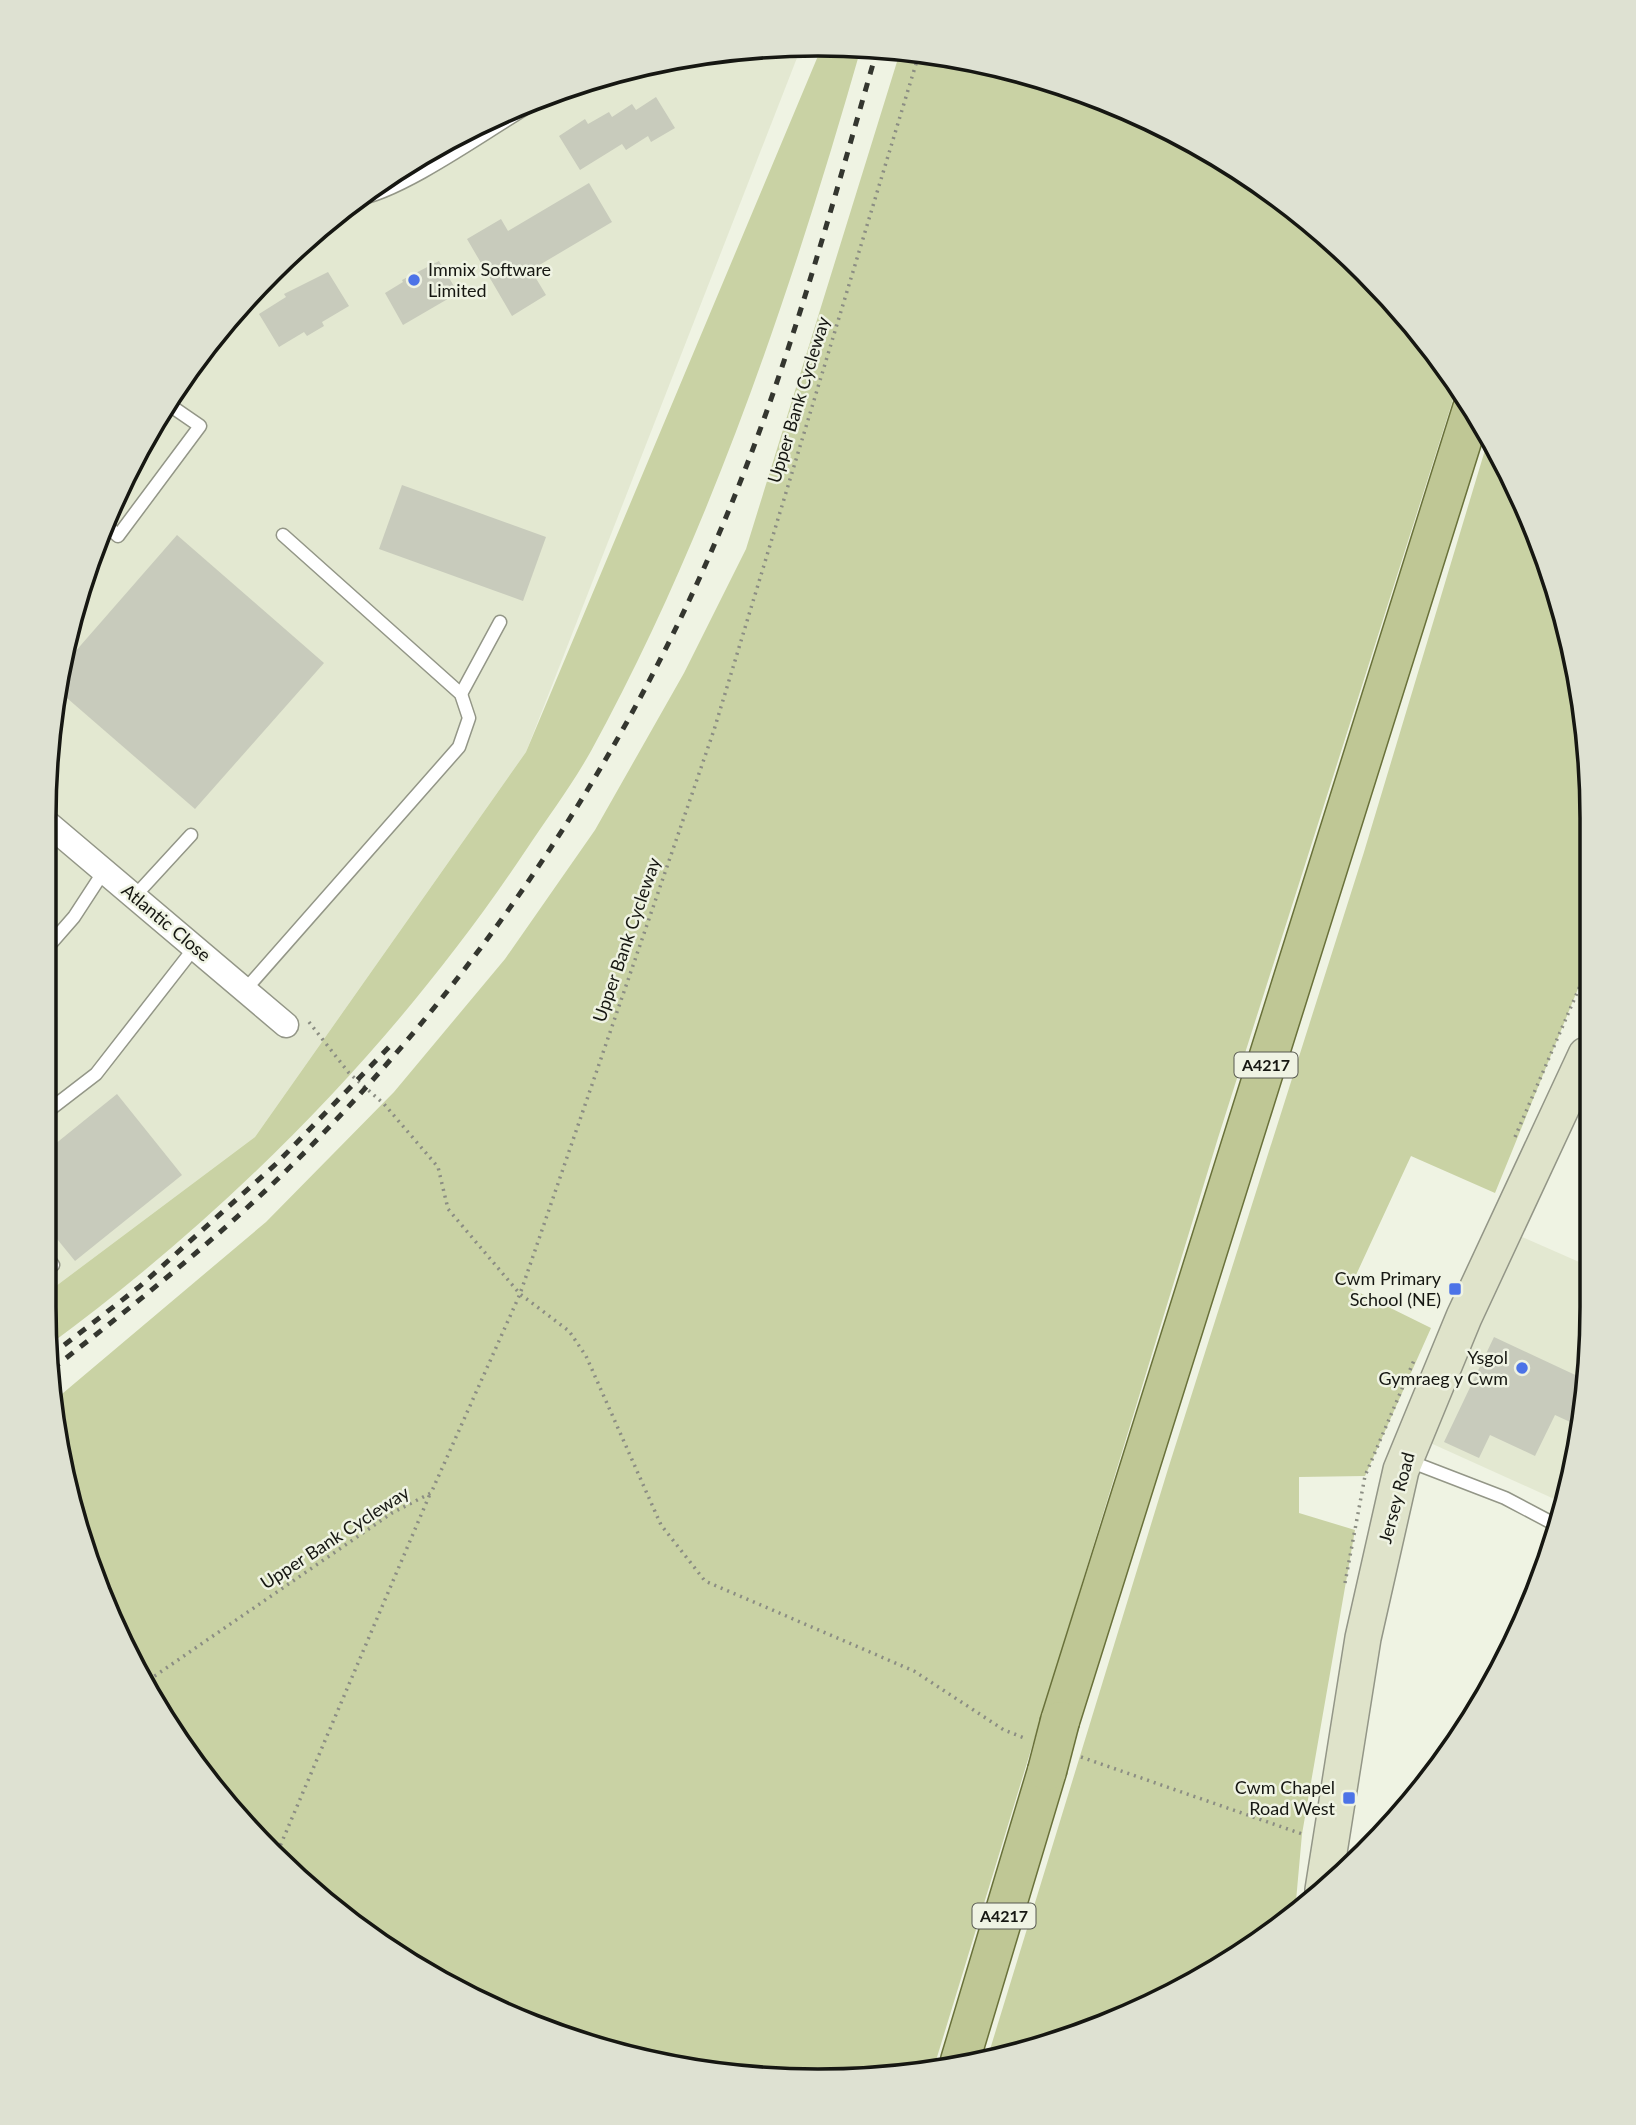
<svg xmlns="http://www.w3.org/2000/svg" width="1636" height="2125" font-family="Lato,sans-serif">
<rect width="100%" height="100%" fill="#eff3e3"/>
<!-- built -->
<g fill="#e3e8d1">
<path d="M802,45L526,752L255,1137L44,1295L45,768L85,570L124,475L204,346L307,236L388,174L522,103L667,59Z"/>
<path d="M1520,1236L1586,1265V1408L1563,1503L1426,1441Z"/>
</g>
<!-- green -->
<g fill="#c9d2a4">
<path d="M823,44L861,48C793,286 710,534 591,751C572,785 548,817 526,850C398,1042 235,1208 49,1345L44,1295L255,1137L526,752Z"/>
<path d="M900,52L969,59L1115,103L1248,174L1366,271L1458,384L1218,1138L934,2067L868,2080H767L618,2055L431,1978L271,1855L148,1694L70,1508L56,1399L266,1222L394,1092L505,959L595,830L684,673L746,549Z"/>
<path d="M1488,440L1551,569L1586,717V969L1495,1193L1411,1156L1350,1288L1431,1328L1365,1476L1299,1477V1513L1355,1530L1302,1834L1295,1912L1248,1951L1067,2040L988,2056L1168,1469L1364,852Z"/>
</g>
<!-- building -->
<g fill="#c8cbbc">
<path d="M656,97L675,128L651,142L648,136L626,150L622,144L580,170L559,136L585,119L588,124L609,112L612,117L632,104L636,110Z"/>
<path d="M589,183L612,222L531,270L546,295L512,316L467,239L501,219L508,231Z"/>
<path d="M439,261L458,293L403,325L385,293L403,282L402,280Z"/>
<path d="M328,272L349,306L322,322L324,326L307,336L304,332L279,347L259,314L286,297L284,294Z"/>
<path d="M402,485L546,537L523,601L379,549Z"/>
<path d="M177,535L324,663L195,809L60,692L67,661Z"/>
<path d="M117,1094L182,1175L75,1261L44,1223V1153Z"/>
<path d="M1494,1337L1586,1380V1408L1581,1427L1555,1415L1535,1456L1490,1435L1479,1458L1444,1442Z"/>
</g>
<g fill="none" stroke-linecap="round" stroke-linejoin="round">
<!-- service casing -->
<g stroke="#939687" stroke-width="15">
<g id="service">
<path d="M356,199C399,194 489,130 529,106L532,99"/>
<path d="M104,523L118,536L200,426L168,404"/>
<path d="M461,694L500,622"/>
<path d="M134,897L191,835"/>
<path d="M46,949L74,917L104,871"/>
<path d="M245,990L459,747L469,718L461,694L283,535"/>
<path d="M44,1114L96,1074L195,947"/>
<path d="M44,1253L53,1265"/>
<path d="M1409,1461L1505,1498L1558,1526"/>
</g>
</g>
<!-- minor casing -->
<g stroke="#939687" stroke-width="27">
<path id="minor" d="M45,821L286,1025"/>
</g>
<!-- secondary casing -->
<g stroke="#939687" stroke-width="38">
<path id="secondary" d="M1323,1890L1363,1638L1401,1470L1464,1317L1586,1055"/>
</g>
<!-- primary casing -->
<g stroke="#69713a" stroke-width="41">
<g id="primary">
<path d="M1060,1721L1472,409"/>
<path d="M960,2061L1047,1771"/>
</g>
</g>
<!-- path -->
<g stroke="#8b8d83" stroke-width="3.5" stroke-dasharray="2 5" stroke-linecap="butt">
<path d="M309,1022L349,1073L384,1104L438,1167L448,1209L520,1294L569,1331L586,1356L661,1525L705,1581L914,1671L1004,1730L1027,1739"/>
<path d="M1515,1137L1586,972"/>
<path d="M1345,1583L1365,1476L1415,1358"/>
<path d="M143,1684L392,1513L431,1493L520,1294L714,730L919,54"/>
<path d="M1081,1757L1305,1835"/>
<path d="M275,1858L430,1494"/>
</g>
<!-- service -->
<use href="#service" stroke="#fff" stroke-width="12"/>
<!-- minor -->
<use href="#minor" stroke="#fff" stroke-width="24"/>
<!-- secondary -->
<use href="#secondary" stroke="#dfe3ca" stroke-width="35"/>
<!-- primary -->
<use href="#primary" stroke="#bfc795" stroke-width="38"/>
<!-- rail -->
<g stroke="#34362f" stroke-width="5" stroke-dasharray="9 9" stroke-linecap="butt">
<path d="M50,1356L139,1287L277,1163L393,1043"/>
<path d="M52,1369C134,1305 216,1240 290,1167C493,966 650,722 751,454C801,322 838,185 877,50"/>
</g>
<!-- primary-bridge casing -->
<g stroke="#69713a" stroke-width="41" stroke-linecap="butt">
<path id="primary-bridge" d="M1047,1771L1060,1721"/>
</g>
<!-- primary-bridge -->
<use href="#primary-bridge" stroke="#bfc795" stroke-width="38"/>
</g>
<!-- markers -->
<g fill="#4c73e7" stroke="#eff3e3" stroke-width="2.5">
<circle cx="414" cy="280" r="7"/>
<rect x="1448" y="1282" width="14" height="14" rx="3.5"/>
<circle cx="1522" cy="1368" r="7"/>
<rect x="1342" y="1791" width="14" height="14" rx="3.5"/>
</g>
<g text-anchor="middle" stroke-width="5" stroke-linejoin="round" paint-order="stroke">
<!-- shield labels -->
<g fill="#eff3e3" stroke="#575951" stroke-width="2">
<rect x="1234.5" y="1052.5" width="63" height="25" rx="5"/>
<rect x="972.5" y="1903.5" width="63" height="25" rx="5"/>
</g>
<g font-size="16" font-weight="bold" fill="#161712">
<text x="1266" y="1071">A4217</text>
<text x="1004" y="1922">A4217</text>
</g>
<!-- poi labels -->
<g font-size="18" fill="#161712" stroke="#eff3e3" text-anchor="end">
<text x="428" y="276" text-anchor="start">Immix Software<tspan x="428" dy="21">Limited</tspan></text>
<text x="1441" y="1285">Cwm Primary<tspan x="1441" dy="21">School (NE)</tspan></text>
<text x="1508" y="1364">Ysgol<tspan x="1508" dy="21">Gymraeg y Cwm</tspan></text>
<text x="1335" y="1794">Cwm Chapel<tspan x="1335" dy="21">Road West</tspan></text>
</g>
<!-- street labels -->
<g font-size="18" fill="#161712" stroke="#eff3e3">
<text transform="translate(799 400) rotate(-73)" y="6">Upper Bank Cycleway</text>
<text transform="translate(166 923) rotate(40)" y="6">Atlantic Close</text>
<text transform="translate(627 940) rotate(-71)" y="6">Upper Bank Cycleway</text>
<text transform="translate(1397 1498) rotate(-75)" y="6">Jersey Road</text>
<text transform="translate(335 1538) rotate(-33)" y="6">Upper Bank Cycleway</text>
</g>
</g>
<!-- crop -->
<path d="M0 0H1636V2125H0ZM818 56H818A762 762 0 0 1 1580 818V1307A762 762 0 0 1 818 2069H818A762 762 0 0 1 56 1307V818A762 762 0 0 1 818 56Z" fill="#dee1d2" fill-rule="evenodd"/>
<path fill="none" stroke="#161712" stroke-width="3.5" d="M818 56H818A762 762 0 0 1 1580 818V1307A762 762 0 0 1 818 2069H818A762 762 0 0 1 56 1307V818A762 762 0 0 1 818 56Z"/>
</svg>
